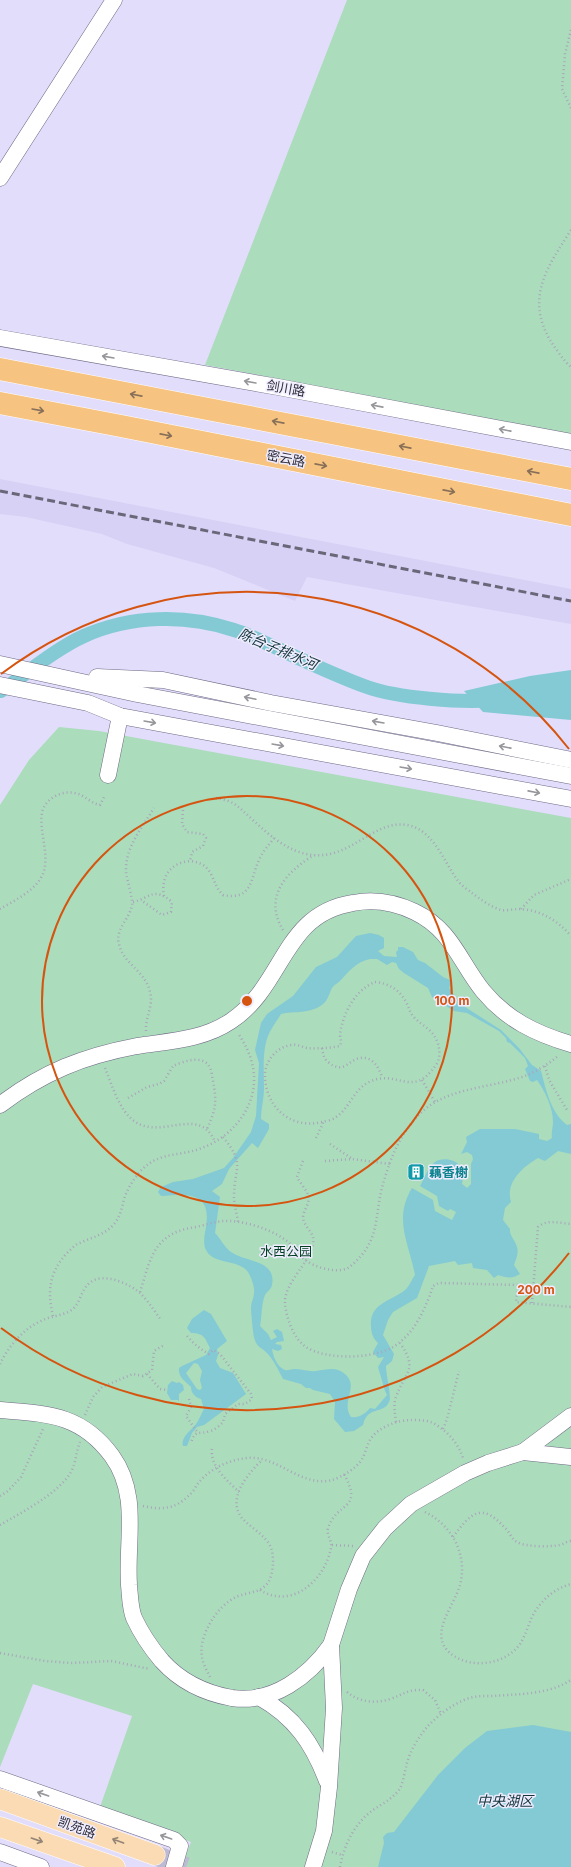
<svg xmlns="http://www.w3.org/2000/svg" width="571" height="1867" font-family="Inter,'Noto Sans SC',sans-serif">
<rect width="100%" height="100%" fill="#e2ddfb"/>
<!-- built -->
<path fill="#d7d1f5" d="M0,479L571,589V624L307,577L295,601L214,568L127,544L102,534L26,517L0,514Z"/>
<!-- green -->
<g fill="#abdcbb">
<path d="M347,0H571V434L205,365Z"/>
<path d="M59,727L99,731L571,818V1867H181L191,1842L100,1807L132,1716L33,1684L0,1767V805L29,760Z"/>
</g>
<!-- water -->
<g fill="#83cad5" fill-rule="evenodd">
<path d="M571,670V720L483,712L464,691L530,676Z"/>
<path d="M370,933L379,935L384,938V948L378,951L384,956L397,957L396,952L398,950V947H403L413,952L418,960L425,963L443,977L452,981L449,988L462,1005L501,1030L519,1048L532,1065L541,1071C546,1090 551,1113 567,1125L571,1124V1154L558,1151L545,1161L538,1158C523,1167 505,1182 511,1202L505,1208L503,1220L510,1229C509,1235 515,1240 517,1247C519,1253 516,1259 514,1265L520,1274C512,1279 507,1278 498,1275L494,1278L487,1270L473,1268L472,1263L458,1265L455,1261L429,1266L417,1298L393,1312L388,1320L383,1335L394,1354L392,1361L386,1366C386,1375 392,1398 389,1402C383,1415 368,1405 363,1425L354,1431L345,1432L334,1419L335,1402L330,1394L313,1390L310,1388H306L301,1384L283,1379C279,1371 273,1359 267,1353C260,1346 257,1348 254,1337C253,1332 251,1313 251,1307C251,1302 254,1298 254,1293C255,1287 251,1277 248,1272C238,1258 212,1266 205,1248C203,1241 205,1233 206,1227C212,1191 187,1194 161,1196L158,1192L161,1187L173,1182L193,1179L224,1168L233,1158L251,1132L256,1116L259,1063L255,1050L261,1023L267,1014L293,996L316,967L337,957L356,936ZM370,959H377L387,965L392,962L396,963L399,969L404,973L428,988L432,997L454,1011L467,1013L499,1031L506,1038L507,1042L510,1043L525,1058L528,1066L525,1069L530,1081L533,1082L537,1080C545,1091 553,1108 553,1122C553,1128 551,1132 552,1138L547,1141L539,1139V1134L515,1129H480L466,1137L467,1142L461,1154L467,1152L472,1155L473,1159L471,1164V1184L467,1188L462,1184C463,1178 464,1172 460,1166C456,1159 441,1157 435,1162C428,1167 424,1179 420,1186L437,1196L439,1206L448,1211L450,1209L456,1212L452,1220L435,1211L433,1200L412,1188C393,1219 409,1243 415,1275C412,1279 409,1287 405,1290C392,1301 369,1303 371,1326C371,1332 373,1339 378,1343L373,1352L378,1358L384,1357L378,1367L385,1391L387,1395L375,1409L370,1408C365,1414 359,1418 351,1417C340,1401 360,1387 345,1374C335,1366 327,1370 316,1371C309,1372 301,1369 294,1369C291,1369 287,1371 285,1370C277,1367 273,1356 272,1349L278,1351L282,1349L281,1345L275,1344L277,1342L284,1341L282,1332L277,1329L273,1331L277,1337L271,1340L268,1334L260,1326C262,1316 261,1305 265,1295C267,1291 271,1290 272,1285C277,1260 245,1262 231,1252C224,1247 221,1239 215,1233L220,1197L212,1191L222,1184L229,1169L252,1143L258,1148L269,1129V1124L261,1119C261,1109 264,1098 264,1089C264,1073 262,1051 268,1036C271,1028 277,1021 281,1014C294,1011 311,1014 323,1004C328,1000 329,994 332,988C333,986 336,984 339,982C349,972 355,962 370,959Z"/>
<path d="M204,1310L211,1314L227,1341L217,1349L218,1355L216,1361L220,1368L233,1373L246,1394L204,1425L197,1427L192,1433L187,1446H183C181,1436 191,1431 196,1424C199,1420 201,1414 204,1409L201,1399C195,1397 191,1393 191,1387C185,1381 178,1377 179,1368L182,1366L206,1355L210,1348C205,1338 204,1333 191,1333L187,1328L192,1319ZM194,1363L198,1364L202,1371L200,1380L202,1388L200,1390L197,1389L186,1373Z"/>
<path d="M172,1381L177,1383L179,1382L183,1385L184,1390L179,1394V1402L178,1400H171L167,1393L168,1385Z"/>
<path d="M533,1725L571,1732V1867H378L384,1843L383,1837L387,1833L394,1832L438,1775L465,1748L487,1731Z"/>
</g>
<g fill="none" stroke-linecap="round" stroke-linejoin="round">
<!-- canal -->
<path stroke="#83cad5" stroke-width="14" d="M1,691C26,674 57,648 84,636C131,615 186,614 234,630C247,634 259,640 270,645C303,660 334,675 367,687C397,698 462,703 493,700"/>
<!-- major-tunnel -->
<path stroke="#bebad4" stroke-width="20" stroke-dasharray="20 10" stroke-linecap="butt" d="M155,1855L186,1867"/>
<!-- minor casing -->
<g stroke="#6e6983" stroke-width="17">
<g id="minor">
<path d="M0,178L114,0"/>
<path d="M0,338L278,387L571,442"/>
<path d="M0,664L137,694L571,776"/>
<path d="M97,677L163,680L271,703L437,733L571,760"/>
<path d="M0,685L88,703L120,716L571,799"/>
<path d="M108,775L120,716"/>
<path d="M0,1105C43,1072 84,1056 137,1046C170,1041 203,1040 231,1021C285,985 282,914 353,903C374,899 396,903 415,912C452,930 459,961 483,991C506,1019 536,1034 571,1044"/>
<path d="M0,1410C48,1414 81,1414 112,1456C140,1495 126,1540 129,1585C130,1595 130,1608 134,1618C141,1633 151,1648 162,1661C181,1682 204,1693 232,1698C273,1704 309,1676 331,1645"/>
<path d="M523,1452L571,1416"/>
<path d="M259,1697C295,1717 313,1744 327,1781"/>
<path d="M0,1779L174,1840L180,1846L174,1867"/>
<path d="M0,1852L41,1867"/>
<path d="M313,1867L324,1831L329,1787L334,1708L331,1645L349,1589L363,1556L385,1528L411,1504L465,1473L488,1463L523,1452L571,1457"/>
</g>
</g>
<!-- major casing -->
<g stroke="#fff" stroke-width="21">
<g id="major">
<path d="M0,1799L155,1855"/>
<path d="M0,1827L115,1867"/>
</g>
</g>
<!-- highway casing -->
<g stroke="#fff" stroke-width="23">
<g id="highway">
<path d="M0,369L571,479"/>
<path d="M0,403L121,426L571,515"/>
</g>
</g>
<!-- path -->
<g stroke="#a9a5bc" stroke-width="2.5" stroke-dasharray="1 3" stroke-linecap="butt">
<path d="M571,30L565,54L562,89L571,108"/>
<path d="M571,230C548,266 525,297 550,340C556,349 563,360 571,367"/>
<path d="M216,798C221,799 226,800 231,802C240,807 246,814 254,821C268,834 283,847 302,853C348,866 371,819 407,825C433,829 444,862 458,881C462,886 468,890 472,893C480,899 491,907 501,910C506,911 513,909 519,909C541,910 557,920 571,936"/>
<path d="M183,810L182,824L187,832L203,834L206,838L203,846L192,852L190,861"/>
<path d="M164,896C162,887 164,875 171,869C182,858 203,858 211,874C215,882 216,888 223,895C254,901 250,877 260,858C263,851 269,845 274,838"/>
<path d="M133,902C151,898 153,886 172,902L171,912L162,915L141,900"/>
<path d="M0,909C15,900 38,890 44,871C49,852 39,831 42,813C44,799 62,790 75,793C85,795 90,803 100,805L104,797"/>
<path d="M521,909L534,895L571,879"/>
<path d="M283,930C263,897 286,872 314,855"/>
<path d="M375,982C388,983 400,990 406,1002C409,1007 409,1011 413,1016C419,1024 431,1028 436,1039C440,1046 441,1058 436,1065C412,1100 397,1068 369,1082C353,1090 350,1108 336,1117C333,1120 326,1121 322,1122C289,1130 264,1105 265,1073C266,1060 278,1046 292,1045C297,1044 302,1047 307,1048C317,1049 329,1048 340,1046C342,1041 340,1039 340,1034C343,1013 355,990 375,982Z"/>
<path d="M146,1031C145,1017 154,1005 150,992C145,970 123,964 119,944C115,928 130,919 132,905C133,899 127,880 126,872C125,847 142,828 154,808"/>
<path d="M322,1048C323,1054 324,1059 328,1062C344,1075 348,1060 360,1058C373,1056 379,1068 382,1077"/>
<path d="M545,1066L549,1080L567,1110"/>
<path d="M105,1068C112,1085 119,1110 134,1121C162,1141 199,1104 215,1142"/>
<path d="M422,1080L435,1102"/>
<path d="M128,1098L147,1087L159,1084L164,1081L173,1066C184,1061 204,1054 210,1068C212,1072 212,1077 213,1081C217,1102 216,1109 207,1129"/>
<path d="M223,1137C246,1165 234,1167 234,1197C234,1205 237,1214 238,1222"/>
<path d="M316,1138L324,1121"/>
<path d="M330,1144L351,1158"/>
<path d="M303,1161L297,1177C300,1183 306,1189 308,1195C311,1203 303,1210 303,1218C304,1225 311,1231 313,1237C317,1258 284,1280 285,1303C286,1317 293,1338 306,1347C326,1360 370,1359 391,1348C413,1337 426,1308 433,1286L439,1283L518,1285L516,1302L571,1307"/>
<path d="M325,1161L352,1159L390,1164"/>
<path d="M140,1292C145,1277 149,1257 159,1245C169,1233 182,1229 196,1227C205,1225 214,1222 223,1221C242,1220 268,1228 284,1239C292,1244 298,1253 305,1260C315,1267 333,1273 346,1269C351,1267 356,1261 360,1257C380,1235 375,1211 383,1184C389,1163 397,1141 411,1124C438,1086 486,1090 525,1076C537,1071 549,1064 559,1055"/>
<path d="M532,1303L538,1227C547,1219 559,1223 571,1224"/>
<path d="M53,1316C47,1291 49,1272 68,1252C72,1249 75,1244 80,1243C92,1237 105,1235 114,1224C121,1216 122,1206 125,1196C130,1184 139,1170 150,1163C165,1153 183,1155 199,1149C235,1137 262,1101 252,1063C249,1051 244,1043 238,1033"/>
<path d="M187,1336C194,1344 200,1349 209,1354L213,1350L220,1354L251,1394L252,1399L245,1404H238L225,1414L223,1422C220,1425 215,1430 210,1431C199,1435 195,1429 191,1443"/>
<path d="M0,1364C8,1347 23,1329 41,1321C50,1316 61,1316 70,1311C81,1305 80,1289 91,1282C103,1272 131,1284 141,1294C149,1302 155,1312 161,1320"/>
<path d="M147,1374L160,1389L167,1390"/>
<path d="M189,1399L191,1407L186,1416L198,1433"/>
<path d="M85,1415L93,1397L102,1387L133,1374L143,1376L152,1370L154,1351L164,1345"/>
<path d="M396,1422C395,1413 393,1405 396,1397C405,1372 419,1370 400,1343"/>
<path d="M443,1429L447,1419L459,1371"/>
<path d="M212,1449C210,1467 228,1481 239,1492"/>
<path d="M0,1496L8,1491L21,1477L43,1429"/>
<path d="M143,1506C165,1511 179,1508 194,1490C196,1486 198,1483 201,1480C213,1467 230,1460 247,1458C278,1455 301,1488 332,1480C340,1478 355,1469 360,1462C365,1456 366,1447 370,1440C378,1427 397,1420 412,1420C420,1420 428,1420 435,1424C448,1432 458,1443 463,1458"/>
<path d="M425,1512C452,1525 468,1555 460,1585C454,1607 425,1637 454,1656C474,1669 506,1664 520,1644C525,1636 528,1627 531,1619C539,1602 553,1589 571,1584"/>
<path d="M0,1525C22,1512 58,1494 71,1472C76,1463 76,1452 80,1442"/>
<path d="M453,1537C470,1514 481,1501 505,1528C510,1532 511,1539 517,1542C525,1547 550,1547 560,1545C564,1544 567,1541 571,1541"/>
<path d="M332,1545L353,1546"/>
<path d="M260,1590C292,1610 325,1580 331,1548C333,1541 326,1536 328,1528C337,1501 364,1511 344,1474"/>
<path d="M0,1653L45,1661L71,1663L111,1661L150,1669"/>
<path d="M210,1677C207,1671 203,1664 202,1657C198,1636 217,1606 236,1597C249,1591 263,1594 270,1579C274,1568 275,1550 267,1541C260,1532 249,1526 242,1518C226,1498 249,1473 262,1460"/>
<path d="M347,1692C359,1702 375,1704 390,1699C403,1695 407,1689 423,1690L435,1700L441,1714"/>
<path d="M332,1852L342,1855"/>
<path d="M340,1867C344,1845 354,1824 373,1810C382,1804 392,1799 399,1790C403,1784 404,1774 406,1767C409,1752 418,1738 427,1727C437,1716 450,1706 464,1700C473,1696 482,1696 491,1696C518,1694 548,1695 571,1680"/>
</g>
<!-- minor -->
<use href="#minor" stroke="#fff" stroke-width="16"/>
<!-- major -->
<use href="#major" stroke="#fadbb3" stroke-width="20"/>
<!-- highway -->
<use href="#highway" stroke="#f6c381" stroke-width="22"/>
<!-- rail -->
<path stroke="#6a6779" stroke-width="3" stroke-dasharray="8 4" stroke-linecap="butt" d="M0,491L571,601"/>
</g>
<!-- one-way arrows -->
<defs><path id="oneway-shaft" d="M-6 0H5M1.5-3L5.5 0L1.5 3" fill="none" stroke-width="1.6" stroke-linecap="round" stroke-linejoin="round"/></defs>
<g stroke="#96969b">
<use href="#oneway-shaft" transform="translate(108 357) rotate(-170)"/>
<use href="#oneway-shaft" transform="translate(250 382) rotate(-170)"/>
<use href="#oneway-shaft" transform="translate(377 406) rotate(-169)"/>
<use href="#oneway-shaft" transform="translate(505 430) rotate(-169)"/>
<use href="#oneway-shaft" transform="translate(250 698) rotate(-168)"/>
<use href="#oneway-shaft" transform="translate(150 722) rotate(10)"/>
<use href="#oneway-shaft" transform="translate(378 722) rotate(-170)"/>
<use href="#oneway-shaft" transform="translate(278 745) rotate(10)"/>
<use href="#oneway-shaft" transform="translate(505 747) rotate(-169)"/>
<use href="#oneway-shaft" transform="translate(406 768) rotate(10)"/>
<use href="#oneway-shaft" transform="translate(534 792) rotate(11)"/>
<use href="#oneway-shaft" transform="translate(43 1794) rotate(-161)"/>
<use href="#oneway-shaft" transform="translate(166 1837) rotate(-161)"/>
</g>
<g stroke="#887058">
<use href="#oneway-shaft" transform="translate(136 395) rotate(-169)"/>
<use href="#oneway-shaft" transform="translate(38 410) rotate(10)"/>
<use href="#oneway-shaft" transform="translate(278 422) rotate(-169)"/>
<use href="#oneway-shaft" transform="translate(166 435) rotate(11)"/>
<use href="#oneway-shaft" transform="translate(405 447) rotate(-169)"/>
<use href="#oneway-shaft" transform="translate(321 465) rotate(11)"/>
<use href="#oneway-shaft" transform="translate(533 472) rotate(-169)"/>
<use href="#oneway-shaft" transform="translate(449 491) rotate(11)"/>
</g>
<g stroke="#948475">
<use href="#oneway-shaft" transform="translate(37 1840) rotate(19)"/>
<use href="#oneway-shaft" transform="translate(118 1841) rotate(-160)"/>
</g>
<!-- distance rings -->
<g fill="none" stroke="#d55410" stroke-width="2">
<circle cx="247" cy="1001" r="205"/>
<path d="M569 1253A409 409 0 0 1 1 1328M1 674A409 409 0 0 1 569 749"/>
</g>
<!-- icons -->
<defs>
<g id="building-square" transform="scale(0.9)"><rect x="-9" y="-9" width="18" height="18" rx="4" fill="#0f9aa8" stroke="#efecfe"/><path d="M-4-6H4V6H1V3H-1V6H-4ZM-2.5-4.3h1.7v1.8h-1.7ZM.8-4.3h1.7v1.8H.8ZM-2.5-1h1.7V.8h-1.7ZM.8-1h1.7V.8H.8Z" fill="#fff"/></g>
</defs>
<g fill-rule="evenodd">
<use href="#building-square" x="416" y="1172"/>
</g>
<g text-anchor="middle" stroke-width="3" stroke-linejoin="round" paint-order="stroke">
<!-- street labels -->
<g font-size="13" fill="#2e2c37" stroke="#efecfe">
<text transform="translate(286 388) rotate(10)" y="5">剑川路</text>
<text transform="translate(286 458) rotate(11)" y="5">密云路</text>
<text transform="translate(77 1827) rotate(20)" y="5">凯苑路</text>
</g>
<!-- culture labels -->
<g font-size="13" font-weight="bold" fill="#0d838f" stroke="#efecfe" text-anchor="start">
<text x="429" y="1177">藕香榭</text>
</g>
<!-- park labels -->
<g font-size="13" fill="#003f20" stroke="#efecfe">
<text x="286" y="1256">水西公园</text>
</g>
<!-- water labels -->
<g font-size="14" font-style="italic" fill="#12353a" stroke="#efecfe">
<text transform="translate(278 649) rotate(23)" y="5">陈台子排水河</text>
<text x="505" y="1806">中央湖区</text>
</g>
</g>
<circle cx="247" cy="1001" r="6" fill="#d55410" stroke="#efecfe" stroke-width="2"/>
<g font-size="12" text-anchor="middle" font-weight="bold" fill="#d55410" stroke="#efecfe" stroke-width="3" stroke-linejoin="round" paint-order="stroke">
<text x="452" y="1005">100 m</text>
<text x="536" y="1294">200 m</text>
</g>
</svg>
